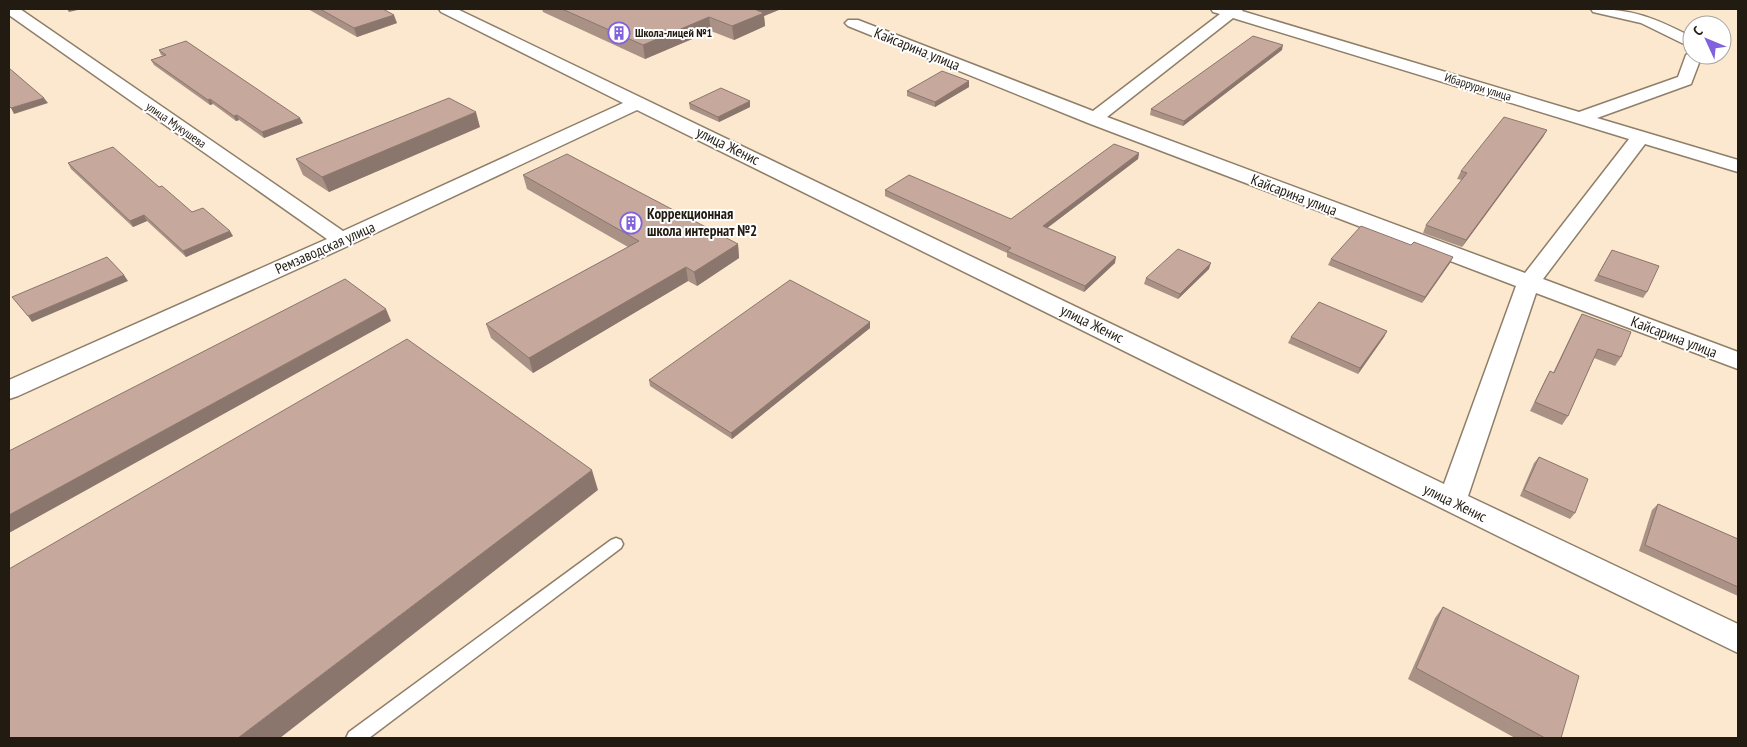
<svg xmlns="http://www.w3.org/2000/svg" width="1747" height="747" font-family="'PT Sans Narrow',sans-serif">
<rect width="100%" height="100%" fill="#fbe8cf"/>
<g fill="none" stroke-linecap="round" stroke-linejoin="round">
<!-- service casing -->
<g stroke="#8f7e68" stroke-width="3">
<path id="service" d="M616,538L621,540L623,544L621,548L369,738H346L349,732L611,540Z"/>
</g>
<!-- minor casing -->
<g stroke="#8f7e68" stroke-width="3">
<g id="minor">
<path d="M9,9H20L343,231L623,103L441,12L439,9H457L1444,484L1516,286L1088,123L848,26L845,23L848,20H858L1093,111L1220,14L1213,12L1211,9H1243L1242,11L1579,112L1678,77L1686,55L1692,51V55H1702L1691,84L1597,118L1738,160V172L1645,144L1543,279L1738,352V369L1536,293L1468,496L1738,624V653L1512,543L637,110L350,245L18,396L9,399V380L327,239L9,15ZM1233,18L1629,139L1525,273L1107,117Z"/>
<path d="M1591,9C1635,9 1654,18 1692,37V48L1641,23L1593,12Z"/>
</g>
</g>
<!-- service -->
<use href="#service" fill="#fff" fill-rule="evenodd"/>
<!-- minor -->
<use href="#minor" fill="#fff" fill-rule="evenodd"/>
</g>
<!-- wall -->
<g fill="#aa9186">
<path d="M308,9H383L397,23L357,37Z"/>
<path d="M542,9H781L764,16L765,26L734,40L711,31L645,59L543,12Z"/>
<path d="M159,50L303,123L264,138L239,120L236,121L213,104L210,105L154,65L151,60L163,56L161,55Z"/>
<path d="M1282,50L1183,126L1150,115L1151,109Z"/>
<path d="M969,81V87L935,107L907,96V91Z"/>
<path d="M689,103L750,107L719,122L690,109Z"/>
<path d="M480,127L329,192L303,175L296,159Z"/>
<path d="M1547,130L1543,137L1462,247L1423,233L1426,225L1462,180L1457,179L1461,171Z"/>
<path d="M1139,153L1138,159L1047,228L1115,263L1084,292L1007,257V253L885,196V190L1011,219Z"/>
<path d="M68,163L159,187L192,212L233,236L186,257L147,221L133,227L71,169Z"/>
<path d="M523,175L738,244L739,258L697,286L688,281L533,373L491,338L486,324L628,247L527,189Z"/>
<path d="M1612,250L1647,292L1643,298L1594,281Z"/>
<path d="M1453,257L1450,263L1422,303L1328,265L1331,259Z"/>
<path d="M1209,269L1178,299L1144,284L1146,278Z"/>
<path d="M1582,314L1621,357L1615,366L1594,358L1568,416L1562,425L1530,411L1545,380L1550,371L1553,373L1577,323Z"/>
<path d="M870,322V328L732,439L650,386L649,380Z"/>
<path d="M1387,331L1384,337L1358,374L1288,343L1291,337Z"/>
<path d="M1539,457L1575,513L1570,519L1520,496L1534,463Z"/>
<path d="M1658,504L1738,539V596L1639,551L1652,510Z"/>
<path d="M1443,607L1561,738H1515L1408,679L1435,618Z"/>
</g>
<!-- shaded-wall -->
<g fill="#8b766d">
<path d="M67,9H82L69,12Z"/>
<path d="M751,9H781L764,16L765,26L734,40L732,26Z"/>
<path d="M394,15L397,23L357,37L354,28Z"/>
<path d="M709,17L711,31L645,59L643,45Z"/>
<path d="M1283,45L1282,50L1183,126L1184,121Z"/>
<path d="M969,81V87L935,107V102Z"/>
<path d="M44,98L48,103L14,114L11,108Z"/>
<path d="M210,99L213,104L210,105L208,100Z"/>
<path d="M750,101V107L719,122L718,117Z"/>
<path d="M476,112L480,127L329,192L322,177Z"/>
<path d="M237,115L239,120L236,121L234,116Z"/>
<path d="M300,118L303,123L264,138L262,132Z"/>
<path d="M1547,130L1543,137L1462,247L1466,240Z"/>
<path d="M1139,153L1138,159L1042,232L1043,226Z"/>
<path d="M144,215L147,221L133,227L130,221Z"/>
<path d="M230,231L233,236L186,257L183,251Z"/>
<path d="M738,244L739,258L697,286L694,272Z"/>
<path d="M1116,257L1115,263L1084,292L1085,286Z"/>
<path d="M1453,257L1450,263L1422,303L1425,297Z"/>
<path d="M1211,263L1209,269L1178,299L1180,294Z"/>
<path d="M686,267L688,281L533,373L529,358Z"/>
<path d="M124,275L128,281L32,322L28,316Z"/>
<path d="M386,309L391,321L9,533V515Z"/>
<path d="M870,322V328L732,439L731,433Z"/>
<path d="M1387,331L1384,337L1358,374L1360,368Z"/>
<path d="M592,470L598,490L280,738H238Z"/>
</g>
<!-- building -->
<g fill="#c6a99c" stroke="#8b766d">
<path d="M320,9H383L394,15L354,28Z"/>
<path d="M562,9H754L764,13L732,26L709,17L643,45Z"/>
<path d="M1253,36L1283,45L1184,121L1151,109Z"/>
<path d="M186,41L300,118L262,132L237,115L234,116L210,99L208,100L151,60L166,55L159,50Z"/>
<path d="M9,68L44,98L11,108L9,106Z"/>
<path d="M942,71L969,81L935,102L907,91Z"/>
<path d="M721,88L750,101L718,117L689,103Z"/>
<path d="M449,98L476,112L322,177L296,159Z"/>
<path d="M1504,117L1547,130L1466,240L1426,225L1467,173L1461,171Z"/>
<path d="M1114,144L1139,153L1043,226L1116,257L1085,286L1007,251L1011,248L885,190L909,175L1011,219Z"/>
<path d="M113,147L159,187L162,186L192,212L203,208L230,231L183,251L144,215L130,221L68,163Z"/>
<path d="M567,154L738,244L694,272L686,267L529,358L486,324L639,241L523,175Z"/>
<path d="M1361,226L1411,245L1414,242L1453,257L1425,297L1331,259Z"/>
<path d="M1178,249L1211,263L1180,294L1146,278Z"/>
<path d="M1612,250L1659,266L1647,292L1598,275Z"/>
<path d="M107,257L124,275L28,316L12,297Z"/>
<path d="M345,279L386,309L9,515V451Z"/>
<path d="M790,280L870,322L731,433L649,380Z"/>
<path d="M1319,302L1387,331L1360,368L1291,337Z"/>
<path d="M1582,314L1631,332L1621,357L1598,349L1568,416L1535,402L1550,371L1554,373Z"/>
<path d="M407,339L592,470L238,738H9V569Z"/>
<path d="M1539,457L1588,479L1575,513L1524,490Z"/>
<path d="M1658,504L1738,539V587L1645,545Z"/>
<path d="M1443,607L1579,676L1561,738H1545L1416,668Z"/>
</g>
<!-- icons -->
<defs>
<g id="building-ring" transform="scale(1.125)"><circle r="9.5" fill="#fff" stroke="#8261dc" stroke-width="1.5"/><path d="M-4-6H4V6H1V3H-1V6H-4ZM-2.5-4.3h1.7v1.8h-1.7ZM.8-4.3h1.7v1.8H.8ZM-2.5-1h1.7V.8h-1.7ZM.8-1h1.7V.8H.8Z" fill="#8261dc"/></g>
</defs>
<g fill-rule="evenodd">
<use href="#building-ring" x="619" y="33"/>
<use href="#building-ring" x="631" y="223"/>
</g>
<g text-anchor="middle" stroke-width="4" stroke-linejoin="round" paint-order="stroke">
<!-- far-poi labels -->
<g font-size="12" font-weight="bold" fill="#221b12" stroke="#fff" text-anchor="start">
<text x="635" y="37">Школа-лицей №1</text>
</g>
<!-- far-street labels -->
<g font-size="12" fill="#221b12" stroke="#fff">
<text transform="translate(1478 87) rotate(17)" y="4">Ибаррури улица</text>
<text transform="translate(176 125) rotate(35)" y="4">улица Мукушева</text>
</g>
<!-- street labels -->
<g font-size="15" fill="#221b12" stroke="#fff">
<text transform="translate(917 49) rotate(22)" y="5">Кайсарина улица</text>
<text transform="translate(728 146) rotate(26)" y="5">улица Женис</text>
<text transform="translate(1294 195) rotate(21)" y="5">Кайсарина улица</text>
<text transform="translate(325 248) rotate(-24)" y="5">Ремзаводская улица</text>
<text transform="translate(1092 324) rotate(26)" y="5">улица Женис</text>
<text transform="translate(1674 337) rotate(21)" y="5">Кайсарина улица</text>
<text transform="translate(1455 503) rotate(26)" y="5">улица Женис</text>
</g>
<!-- poi labels -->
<g font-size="15" font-weight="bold" fill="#221b12" stroke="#fff" text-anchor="start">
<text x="647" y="219">Коррекционная<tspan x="647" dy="17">школа интернат №2</tspan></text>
</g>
</g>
<!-- border -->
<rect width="1747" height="747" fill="none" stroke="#221b12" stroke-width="20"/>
<!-- north arrow -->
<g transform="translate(1707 40) rotate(314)"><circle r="24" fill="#ffffff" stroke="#a7a4a0"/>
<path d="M0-4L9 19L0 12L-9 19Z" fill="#8261dc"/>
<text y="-8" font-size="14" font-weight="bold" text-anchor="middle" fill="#221b12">С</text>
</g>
</svg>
